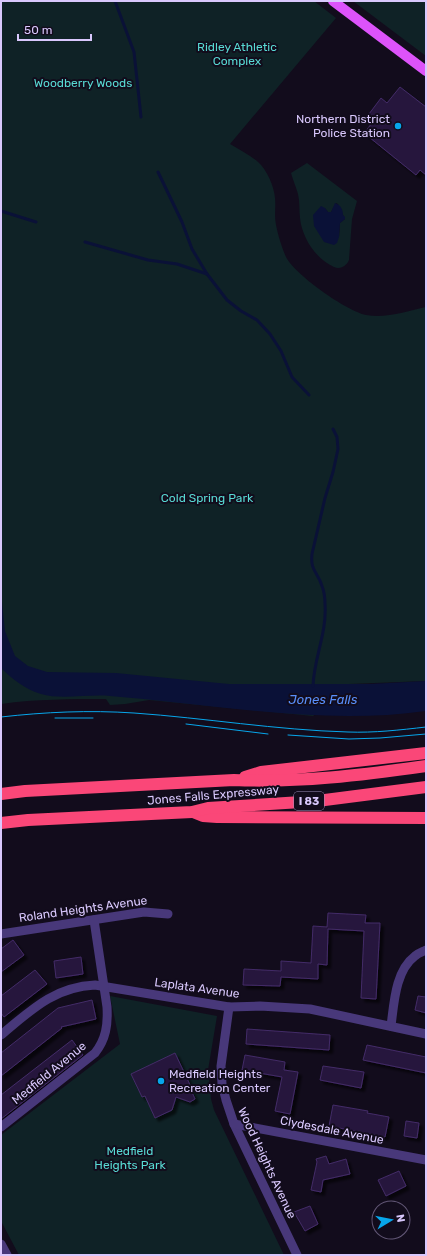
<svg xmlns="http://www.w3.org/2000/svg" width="427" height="1256" font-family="Rubik,sans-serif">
<defs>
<filter id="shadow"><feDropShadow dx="3.5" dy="3.5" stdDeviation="1" flood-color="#0009"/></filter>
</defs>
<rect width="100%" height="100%" fill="#120c1c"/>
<!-- green -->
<g fill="#0f2226" fill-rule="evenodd">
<path d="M1,1H314L336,18L230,144C240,150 250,155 258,162C267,170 274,186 275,198C276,207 274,216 276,225C278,235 282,248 286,257C295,275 347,311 366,315C385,319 408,311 426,307V681L349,684L313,716L149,700L125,704L110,705L106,699C71,699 36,699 1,704Z"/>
<path d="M353,1H426V56Z"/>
<path d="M307,163L357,201L352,219L349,260C347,265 341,270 334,267C316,259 302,238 300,218C299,210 300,202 298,194C296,187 293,180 291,173ZM336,203L338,204L345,219L340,223L339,237L325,208L328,212H331Z"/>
<path d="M110,996L217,1016L208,1070L211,1099L214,1110L284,1255H19L1,1221V1135L120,1044Z"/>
</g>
<!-- water -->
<g fill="#0a1137">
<path d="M335,203C341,205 343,210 343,215L345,217V219L340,223L339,237L337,243L334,245L324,242L314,226L313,215L321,206L325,208L328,212H331Z"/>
<path d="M1,593L5,631L15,656L28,666L47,672L116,673L229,684H370L426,681V711C321,726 214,704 110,696C89,694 60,700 41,694C25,689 12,679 1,668Z"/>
</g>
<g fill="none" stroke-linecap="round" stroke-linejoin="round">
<!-- stream -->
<g stroke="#0a1137" stroke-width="3">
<path d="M115,1L134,52L141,117"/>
<path d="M158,172L182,222L192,249L207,274L227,300L241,311L257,320L270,334L281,351L292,377L309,395"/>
<path d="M1,211L36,222"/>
<path d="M85,242L148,260L177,264L207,274"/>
<path d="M313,686C314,657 327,634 325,604C325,598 324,591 322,586C318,572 310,571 312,554L325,498L333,472L338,449L337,437L333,429"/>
</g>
</g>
<!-- building -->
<g fill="#27183c" stroke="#432b68" filter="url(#shadow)">
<path d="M400,87L426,107V175L420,170L416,175L364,133L376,118L369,114L381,98L387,103Z"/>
<path d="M328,913L366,915L365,923H380L376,999L361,998L364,931L328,929L327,965L318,964V979L281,977L280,986L243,985L244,969L281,971V961L311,963L313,926L327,927Z"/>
<path d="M13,940L24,955L1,972V949Z"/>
<path d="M81,957L83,974L56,978L54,961Z"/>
<path d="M35,970L47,984L4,1017L1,1013V996Z"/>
<path d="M418,996L426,997V1013L415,1010Z"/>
<path d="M92,1000L96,1019L61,1027L62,1028L1,1076V1053L58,1008Z"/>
<path d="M247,1029L330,1035L329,1050L246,1044Z"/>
<path d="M72,1040L83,1055L1,1119V1095Z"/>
<path d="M367,1045L426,1057V1073L363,1060Z"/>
<path d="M175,1053L191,1087L190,1088L195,1099L190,1102L176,1097L172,1110L155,1118L145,1096L142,1097L131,1074Z"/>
<path d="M245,1055L285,1062L284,1070L298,1072L290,1114L275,1111L282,1077L242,1070Z"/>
<path d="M323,1066L364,1072L361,1088L320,1080Z"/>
<path d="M333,1105L368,1111L367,1113L389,1117L385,1137L329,1126Z"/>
<path d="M406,1121L419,1123L417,1138L404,1136Z"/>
<path d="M326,1156L329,1164L346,1159L350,1174L323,1180L321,1192L311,1190L317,1162L316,1159Z"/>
<path d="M399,1171L406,1186L386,1196L378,1180Z"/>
<path d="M310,1206L318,1224L305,1231L294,1212Z"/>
</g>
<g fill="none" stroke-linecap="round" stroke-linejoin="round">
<!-- minor -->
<g stroke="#48387a" stroke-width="9">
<path d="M1,934L144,912L168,914"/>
<path d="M229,1007L221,1066L222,1084L226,1100L234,1124L297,1255"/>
<path d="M391,1026C394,1004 395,971 415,956C418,953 422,952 426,950"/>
<path d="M1,1035C31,1010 54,987 95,985L229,1007L260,1006L310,1009L426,1034"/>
<path d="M234,1124L426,1160"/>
<path d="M1,1127L95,1053C106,1039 108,1025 107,1007L94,920"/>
<path d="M1,1244L7,1255"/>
</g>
<!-- primary -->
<path stroke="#dd53fa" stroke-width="10" d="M333,1L426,71"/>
<!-- motorway -->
<g stroke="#fa4778" stroke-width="12">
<path d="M245,777L261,772L426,753"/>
<path d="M1,794L25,791L234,780C298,783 363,775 426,766"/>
<path d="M193,812L203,816L217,817L426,818"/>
<path d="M1,823L28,820L192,812L208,808L317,801L426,787"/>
</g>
<!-- tram -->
<g stroke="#07a6eb" stroke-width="1">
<path d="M1,717C45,712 89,710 134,713C205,718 276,730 348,732C374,733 400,730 426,727"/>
<path d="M55,718H93"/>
<path d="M186,724L268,734"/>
<path d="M288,735L349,739L380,738L426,734"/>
</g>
</g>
<!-- markers -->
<g fill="#07a6eb" stroke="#120c1c" stroke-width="1.5">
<circle cx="398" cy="126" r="4"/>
<circle cx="161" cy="1081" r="4"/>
</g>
<g text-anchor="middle" stroke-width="4" stroke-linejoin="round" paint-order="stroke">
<!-- shield labels -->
<rect fill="#120c1c" stroke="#9d90ba" stroke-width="1" x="294" y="792" width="30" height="18" rx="3"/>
<g font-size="11" font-weight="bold" fill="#d9c8fd">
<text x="309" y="805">I 83</text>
</g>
<!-- park labels -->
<g font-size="12" fill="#58dad4" stroke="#120c1c">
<text x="237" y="51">Ridley Athletic<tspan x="237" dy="14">Complex</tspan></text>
<text x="83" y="87">Woodberry Woods</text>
<text x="207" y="502">Cold Spring Park</text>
<text x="130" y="1155">Medfield<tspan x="130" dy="14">Heights Park</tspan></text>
</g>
<!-- poi labels -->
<g font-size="12" fill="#d9c8fd" stroke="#120c1c" text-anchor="end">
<text x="390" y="123">Northern District<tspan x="390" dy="14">Police Station</tspan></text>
<text x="169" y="1078" text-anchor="start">Medfield Heights<tspan x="169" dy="14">Recreation Center</tspan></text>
</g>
<!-- street labels -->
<g font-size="12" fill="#d9c8fd" stroke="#120c1c">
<text transform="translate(213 795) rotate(-5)" y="4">Jones Falls Expressway</text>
<text transform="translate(83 909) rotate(-8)" y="4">Roland Heights Avenue</text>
<text transform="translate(197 988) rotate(8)" y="4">Laplata Avenue</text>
<text transform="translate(49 1073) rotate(-39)" y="4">Medfield Avenue</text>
<text transform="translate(332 1130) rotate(11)" y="4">Clydesdale Avenue</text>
<text transform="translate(267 1163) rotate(65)" y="4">Wood Heights Avenue</text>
</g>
<!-- water labels -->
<g font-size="13" font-style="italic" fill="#598ffa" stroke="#120c1c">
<text x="323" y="704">Jones Falls</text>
</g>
</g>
<!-- border -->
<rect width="427" height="1256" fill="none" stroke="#d9c8fd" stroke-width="4"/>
<!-- north arrow -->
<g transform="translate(391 1220) rotate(80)"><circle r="19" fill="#120c1c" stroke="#625776"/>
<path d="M0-3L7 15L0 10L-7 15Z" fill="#07a6eb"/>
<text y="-6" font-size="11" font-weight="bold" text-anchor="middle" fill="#d9c8fd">N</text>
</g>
<!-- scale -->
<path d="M18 34v6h73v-6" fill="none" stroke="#d9c8fd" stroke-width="2"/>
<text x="24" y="34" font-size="12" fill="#d9c8fd" stroke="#120c1c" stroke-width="3" paint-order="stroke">50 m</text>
</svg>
